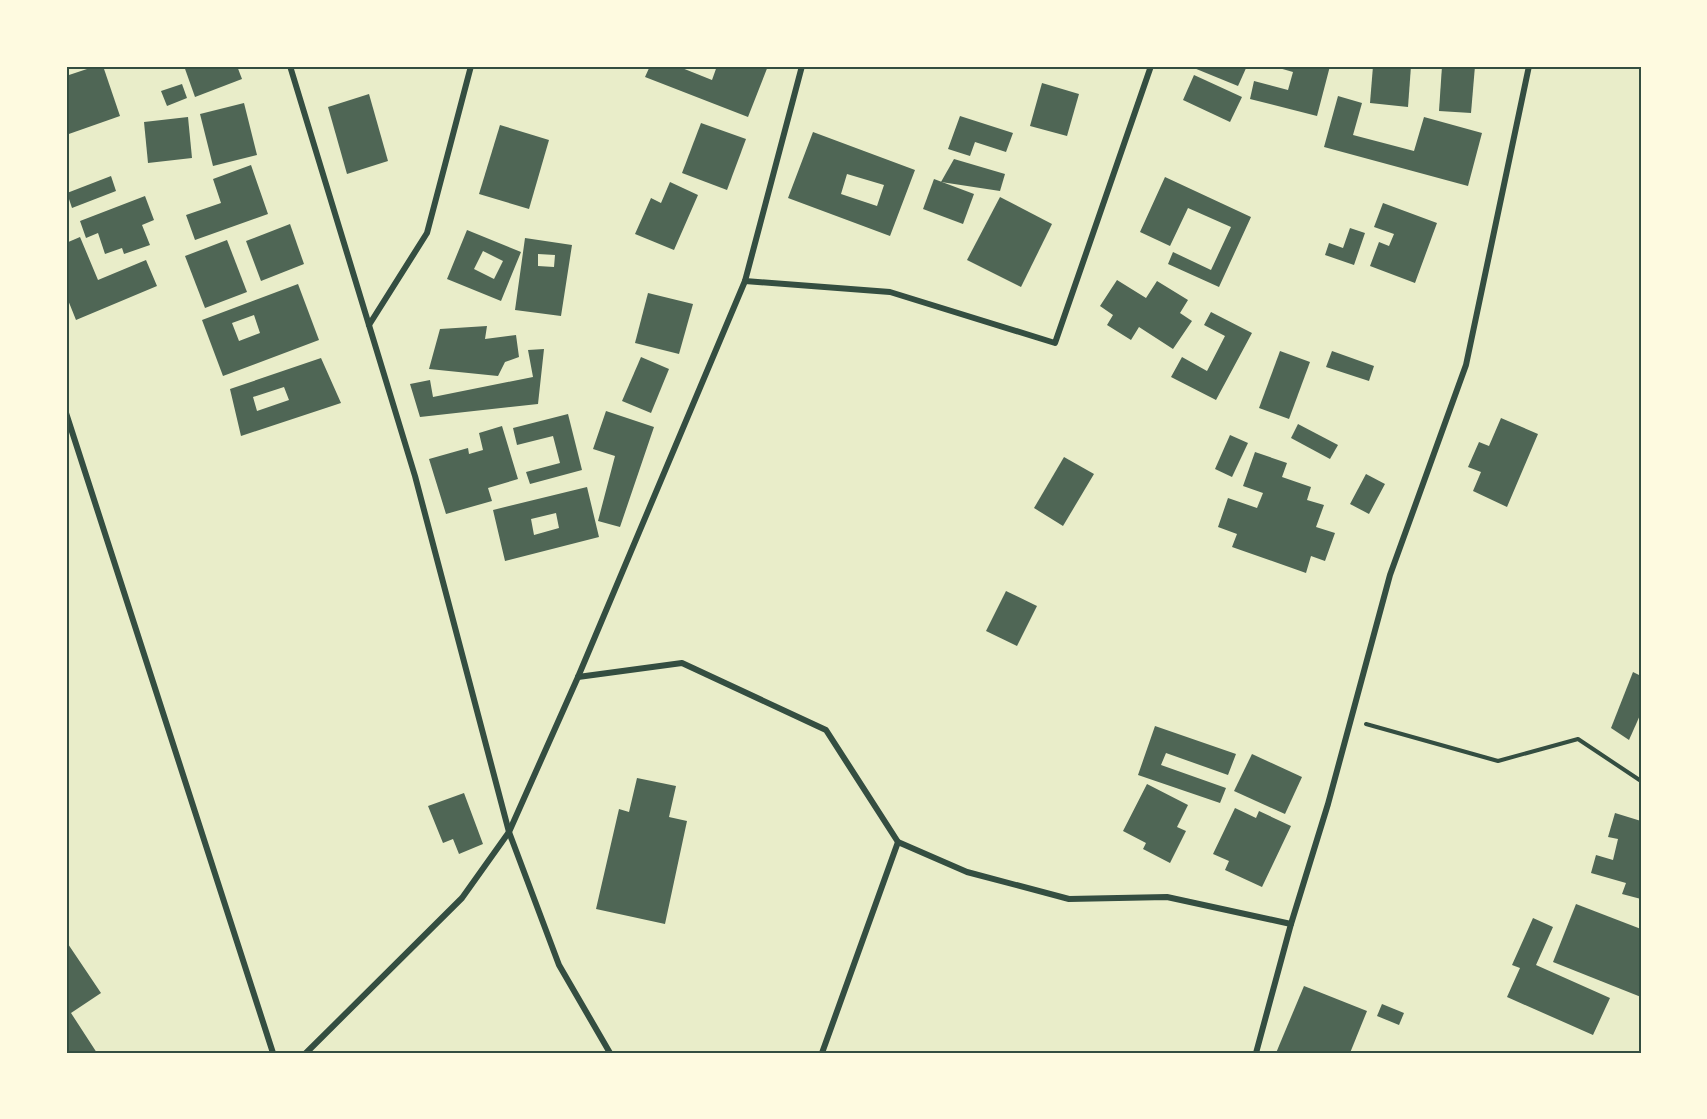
<svg xmlns="http://www.w3.org/2000/svg" width="1707" height="1119" font-family="Quicksand,sans-serif">
<rect width="100%" height="100%" fill="#e9edc9"/>
<!-- building -->
<g fill="#4f6655" fill-rule="evenodd">
<path d="M96,66H103L120,116L66,135V76Z"/>
<path d="M184,66H237L242,79L195,97Z"/>
<path d="M650,66H677L712,80L717,66H768L748,117L645,77Z"/>
<path d="M1189,66H1247L1238,86Z"/>
<path d="M1272,66H1330L1317,116L1250,99L1254,81L1288,90L1293,72Z"/>
<path d="M1373,66H1411L1408,107L1370,103Z"/>
<path d="M1442,66H1475L1471,113L1439,111Z"/>
<path d="M1194,75L1242,97L1230,122L1183,100Z"/>
<path d="M1042,83L1079,94L1067,136L1030,126Z"/>
<path d="M182,84L187,98L167,106L161,91Z"/>
<path d="M369,94L388,161L347,174L328,107Z"/>
<path d="M1338,96L1362,103L1353,135L1414,151L1424,117L1482,133L1468,186L1324,147Z"/>
<path d="M244,103L257,155L213,166L200,114Z"/>
<path d="M960,116L1013,133L1006,152L975,142L970,156L948,149Z"/>
<path d="M188,117L192,158L148,163L144,122Z"/>
<path d="M701,123L746,139L727,190L682,173Z"/>
<path d="M500,125L549,140L529,209L479,194Z"/>
<path d="M813,132L915,170L890,236L788,198ZM847,174L884,185L877,206L841,194Z"/>
<path d="M954,159L1005,174L1000,191L941,182Z"/>
<path d="M251,165L268,214L195,240L186,215L221,203L213,179Z"/>
<path d="M111,176L116,191L72,208L67,193Z"/>
<path d="M1165,177L1251,217L1219,287L1168,264L1173,252L1211,270L1231,227L1188,208L1170,246L1140,232Z"/>
<path d="M934,179L974,194L963,224L923,209Z"/>
<path d="M670,182L698,195L674,250L635,234L651,198L661,203Z"/>
<path d="M145,196L154,220L142,225L150,245L124,254L122,248L105,254L98,233L86,238L80,221Z"/>
<path d="M1000,197L1052,224L1021,287L967,260Z"/>
<path d="M1383,203L1437,223L1415,283L1370,266L1379,242L1389,246L1394,234L1374,227Z"/>
<path d="M290,224L304,264L261,281L246,241Z"/>
<path d="M1350,228L1365,233L1354,265L1325,255L1329,243L1343,248Z"/>
<path d="M467,230L521,252L501,301L447,279ZM483,251L503,261L494,279L474,269Z"/>
<path d="M80,237L98,280L146,260L157,286L76,320L66,295V243Z"/>
<path d="M525,238L572,245L561,316L515,310ZM538,254L555,255L554,267L538,266Z"/>
<path d="M227,240L247,292L205,308L185,256Z"/>
<path d="M1117,280L1146,298L1157,281L1188,300L1180,313L1192,321L1173,349L1139,327L1131,340L1107,325L1113,315L1100,306Z"/>
<path d="M298,284L319,340L223,376L202,320ZM254,315L260,333L239,341L232,323Z"/>
<path d="M648,293L693,304L679,354L635,343Z"/>
<path d="M1211,312L1252,333L1216,400L1171,377L1182,357L1207,371L1225,336L1204,325Z"/>
<path d="M487,326L485,339L516,335L519,357L505,362L498,376L429,369L440,329Z"/>
<path d="M544,349L538,404L420,417L410,384L430,380L433,397L533,377L528,350Z"/>
<path d="M1280,351L1310,362L1289,419L1259,408Z"/>
<path d="M1332,351L1374,366L1369,381L1326,367Z"/>
<path d="M641,357L669,369L651,413L622,401Z"/>
<path d="M321,358L341,403L241,436L230,389ZM284,387L289,400L257,411L253,397Z"/>
<path d="M606,411L654,427L620,527L598,521L615,456L593,449Z"/>
<path d="M568,414L582,470L530,484L526,472L560,463L553,436L517,445L513,428Z"/>
<path d="M1501,418L1538,434L1507,507L1473,491L1481,472L1468,467L1479,442L1489,446Z"/>
<path d="M1298,424L1338,445L1330,459L1291,438Z"/>
<path d="M502,426L518,479L488,488L492,501L446,514L429,459L468,448L469,454L483,450L479,433Z"/>
<path d="M1230,435L1248,443L1232,477L1215,469Z"/>
<path d="M1255,452L1287,463L1282,477L1311,487L1307,500L1324,505L1316,527L1335,533L1325,561L1311,556L1306,573L1232,547L1237,534L1218,527L1228,498L1257,508L1263,493L1243,486Z"/>
<path d="M1064,457L1094,474L1063,526L1034,508Z"/>
<path d="M1366,474L1385,484L1369,514L1350,504Z"/>
<path d="M587,487L599,537L505,561L493,510ZM556,513L559,528L534,535L531,519Z"/>
<path d="M1006,591L1037,606L1017,646L986,631Z"/>
<path d="M1633,672L1641,676V713L1629,740L1611,728Z"/>
<path d="M1155,726L1236,754L1228,775L1166,753L1161,765L1226,788L1220,803L1138,775Z"/>
<path d="M1252,754L1302,777L1285,814L1234,791Z"/>
<path d="M637,778L676,786L669,817L687,821L665,924L596,909L619,809L629,812Z"/>
<path d="M1147,784L1188,805L1177,827L1186,831L1170,863L1143,849L1146,843L1123,831Z"/>
<path d="M464,793L483,844L459,854L453,839L443,843L428,806Z"/>
<path d="M1235,808L1256,818L1259,811L1291,826L1262,887L1225,870L1229,861L1213,854Z"/>
<path d="M1615,813L1641,821V899L1622,894L1626,883L1591,873L1596,855L1613,860L1618,839L1608,837Z"/>
<path d="M1576,904L1641,929V997L1553,962Z"/>
<path d="M1533,918L1553,927L1536,965L1610,998L1593,1035L1507,997L1520,968L1512,965Z"/>
<path d="M66,941L101,993L71,1013L97,1053H66Z"/>
<path d="M1304,986L1367,1011L1350,1053H1276Z"/>
<path d="M1382,1004L1404,1013L1399,1025L1377,1016Z"/>
</g>
<g fill="none" stroke-linecap="round" stroke-linejoin="round">
<!-- path -->
<path stroke="#344e41" stroke-width="4" d="M1366,724L1498,761L1578,739L1641,781"/>
<!-- minor -->
<g stroke="#344e41" stroke-width="6">
<path d="M290,66L415,476L509,832L559,965L610,1053"/>
<path d="M745,281L890,292L1055,343L1151,66"/>
<path d="M369,325L427,233L471,66"/>
<path d="M66,413L273,1053"/>
<path d="M578,677L682,663L826,730L898,842"/>
<path d="M306,1053L462,898L509,832L578,677L745,281L802,66"/>
<path d="M822,1053L898,842L967,872L1069,899L1167,897L1291,924L1328,804L1390,575L1466,365L1529,66"/>
<path d="M1256,1053L1291,924"/>
</g>
</g>
<!-- border -->
<rect width="1707" height="1119" fill="none" stroke="#fefae0" stroke-width="135"/>
<rect x="68" y="68" width="1572" height="984" fill="none" stroke="#344e41" stroke-width="2"/>
</svg>
